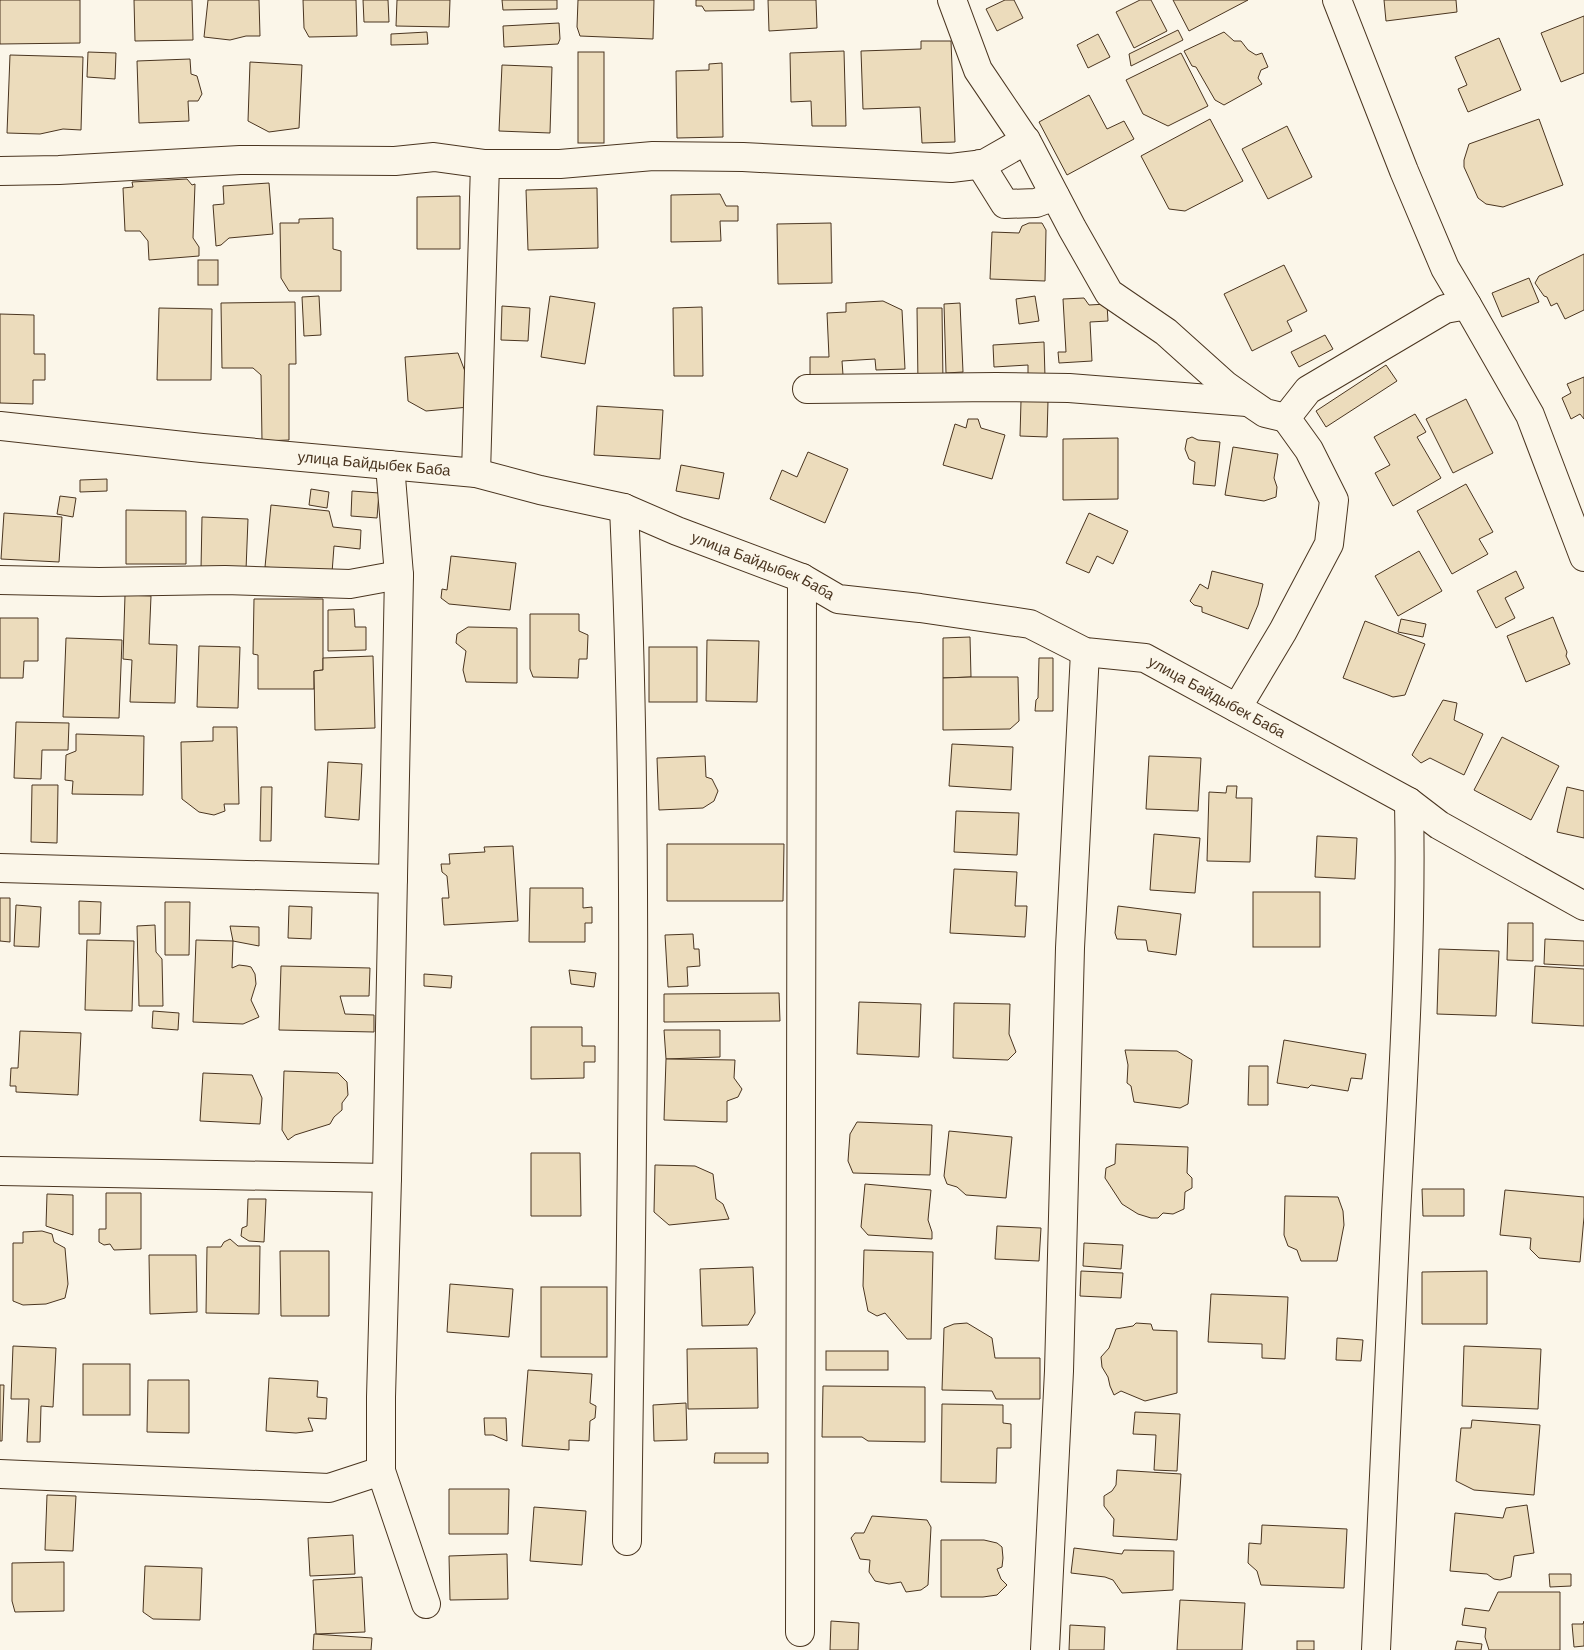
<svg xmlns="http://www.w3.org/2000/svg" width="1584" height="1650" font-family="'DM Sans',sans-serif">
<rect width="100%" height="100%" fill="#fbf6e9"/>
<!-- building -->
<g fill="#ecdcbc" stroke="#4a3520">
<path d="M0,0H80V43L0,44Z"/>
<path d="M134,0H192L193,40L135,41Z"/>
<path d="M208,0H259L260,36H246L230,40L204,37Z"/>
<path d="M303,0H356L357,36L309,37L304,28Z"/>
<path d="M363,0H388L389,22H364Z"/>
<path d="M397,0H450L449,27L396,26Z"/>
<path d="M502,0H557V9L503,10Z"/>
<path d="M578,0H654L653,39L580,36L577,27Z"/>
<path d="M696,0H754V10L705,11L702,6H696Z"/>
<path d="M768,0H816L817,28L769,31Z"/>
<path d="M1005,0H1014L1023,18L997,31L986,9Z"/>
<path d="M1140,0H1151L1167,31L1134,48L1116,12Z"/>
<path d="M1173,0H1248L1189,31Z"/>
<path d="M1384,0H1456L1457,12L1386,21Z"/>
<path d="M1584,16V73L1561,82L1541,33Z"/>
<path d="M559,23L560,39L558,44L504,47L503,26Z"/>
<path d="M1178,30L1183,40L1131,66L1129,54Z"/>
<path d="M427,32L428,44L391,45V34Z"/>
<path d="M1224,32L1234,41H1241L1248,50L1256,55L1262,53L1268,67L1261,70L1258,78L1262,84L1224,105L1215,100L1196,67L1192,66L1184,51Z"/>
<path d="M1098,34L1110,57L1088,68L1077,45Z"/>
<path d="M1499,38L1521,90L1468,112L1458,89L1467,85L1455,57Z"/>
<path d="M921,41H951L955,142L922,143L920,107L863,109L861,51L921,49Z"/>
<path d="M844,51L846,126H812L811,101L791,102L790,53Z"/>
<path d="M88,52L116,53L115,79L87,77Z"/>
<rect x="578" y="52" width="26" height="91"/>
<path d="M1181,53L1208,106L1168,126L1143,114L1126,80Z"/>
<path d="M10,55L83,57L81,130L63,129L40,134L7,133Z"/>
<path d="M190,59L191,74L197,76L202,94L198,101H188L189,121L139,123L137,61Z"/>
<path d="M250,62L302,65L299,128L269,132L248,121Z"/>
<path d="M722,63L723,137L677,138L676,71L709,70V64Z"/>
<path d="M502,65L552,67L550,133L499,131Z"/>
<path d="M1089,95L1107,129L1124,121L1134,139L1067,175L1039,122Z"/>
<path d="M1210,119L1243,181L1185,211L1169,209L1141,156Z"/>
<path d="M1539,119L1563,185L1503,207L1486,204L1478,198L1464,167V160L1469,144Z"/>
<path d="M1287,126L1312,177L1268,199L1242,149Z"/>
<path d="M187,179L192,185L195,184L193,238L199,247V256L149,260L148,241L140,231H125L123,188L133,187L132,182Z"/>
<path d="M269,183L273,234L229,238L221,245L216,246L213,205L224,204L223,186Z"/>
<path d="M597,188L598,248L528,250L526,190Z"/>
<path d="M720,194L726,206H738V221H720L721,241L671,242V195Z"/>
<path d="M460,196V249H417V197Z"/>
<path d="M333,218V249L341,251V291H289L281,278L280,223H299V219Z"/>
<path d="M831,223L832,283L778,284L777,224Z"/>
<path d="M1029,223H1042L1046,230L1045,281L990,279L992,232L1019,233L1022,226Z"/>
<path d="M1584,254V310L1565,319L1557,303L1551,306L1547,297L1544,296L1535,283L1539,276Z"/>
<rect x="198" y="260" width="20" height="25"/>
<path d="M1284,265L1307,311L1287,321L1292,331L1252,351L1224,294Z"/>
<path d="M1529,278L1539,302L1502,317L1492,293Z"/>
<path d="M319,296L321,335L304,336L302,297Z"/>
<path d="M550,296L595,303L585,364L541,357Z"/>
<path d="M1035,296L1039,321L1019,324L1016,299Z"/>
<path d="M1084,298L1089,305L1107,304L1108,321L1090,322L1092,361L1059,363L1058,352H1066L1063,299Z"/>
<path d="M883,301L902,310L905,369L876,370L875,359L842,361L843,375L810,376V357H829L827,313L846,312V303Z"/>
<path d="M295,302L296,364H289V440L262,441L261,375L253,368H222L221,303Z"/>
<path d="M960,303L963,372L946,373L944,304Z"/>
<path d="M502,306L530,308L528,341L501,340Z"/>
<path d="M702,307L703,376H674L673,308Z"/>
<path d="M159,308L212,309L211,380H157Z"/>
<path d="M917,308H942L943,383L918,384Z"/>
<path d="M0,314L34,315V354H45V380H33V404L0,403Z"/>
<path d="M1325,335L1333,349L1299,367L1291,352Z"/>
<path d="M1044,342L1045,377L1028,378V365L994,367L993,345Z"/>
<path d="M458,353L466,374L469,407L426,411L408,401L405,357Z"/>
<path d="M1386,365L1397,381L1326,427L1316,411Z"/>
<path d="M1584,377V419L1580,414L1571,419L1562,398L1571,393L1567,384Z"/>
<path d="M1466,399L1493,453L1453,473L1426,419Z"/>
<path d="M1021,401H1048L1047,437L1020,436Z"/>
<path d="M597,406L663,410L660,459L594,455Z"/>
<path d="M1415,414L1426,432L1417,437L1441,478L1393,506L1375,473L1390,465L1374,437Z"/>
<path d="M968,419H978L981,428L1005,435L992,479L943,465L955,424L966,428Z"/>
<path d="M1192,437L1198,440L1220,442L1215,486L1193,484L1195,462L1189,459L1185,449L1187,439Z"/>
<path d="M1118,438V499L1063,500V439Z"/>
<path d="M1233,447L1278,454L1274,478L1277,487L1276,497L1264,501L1225,495Z"/>
<path d="M808,452L848,469L825,523L770,499L782,470L797,477Z"/>
<path d="M681,465L724,473L719,499L676,491Z"/>
<path d="M107,479V491L80,492V480Z"/>
<path d="M1466,484L1493,532L1479,539L1488,554L1452,574L1417,511Z"/>
<path d="M311,489L329,492L327,508L309,505Z"/>
<path d="M352,491L379,493L377,518L351,516Z"/>
<path d="M60,496L76,498L73,517L57,514Z"/>
<path d="M271,505L329,511L333,527L361,530L360,549L334,546L332,573L265,567Z"/>
<path d="M126,510L186,511V564H126Z"/>
<path d="M4,513L62,517L59,562L1,559Z"/>
<path d="M1089,513L1128,531L1113,564L1097,556L1089,573L1066,563Z"/>
<path d="M202,517L248,519L246,570L201,569Z"/>
<path d="M1419,551L1442,591L1398,616L1375,576Z"/>
<path d="M451,556L516,563L510,610L449,604L441,598L442,589L447,590Z"/>
<path d="M1212,571L1263,584L1258,605L1248,629L1202,612V607L1194,605L1190,601L1200,584L1208,589Z"/>
<path d="M1516,571L1524,588L1505,598L1515,618L1496,628L1477,591Z"/>
<path d="M125,595L151,596L149,644L177,645L175,703L130,702L132,660L123,659Z"/>
<path d="M254,599H323V670L314,671V689H258V655L253,654Z"/>
<path d="M354,609L355,627H366V650L328,651V610Z"/>
<path d="M530,614H579V631L588,635L587,659H579L578,678L533,677L530,669Z"/>
<path d="M1553,617L1567,652L1566,656L1570,664L1526,682L1507,636Z"/>
<path d="M0,618H38V661H24L23,678H0Z"/>
<path d="M1401,619L1426,624L1423,637L1398,632Z"/>
<path d="M1365,621L1425,644L1405,695L1393,697L1343,678Z"/>
<path d="M468,627L517,628V683L466,682L463,670L466,651L456,643L457,634Z"/>
<path d="M970,637L971,677L943,678V638Z"/>
<path d="M66,638L122,640L119,718L63,717Z"/>
<path d="M707,640L759,641L757,702L706,701Z"/>
<path d="M199,646L240,647L238,708L197,707Z"/>
<rect x="649" y="647" width="48" height="55"/>
<path d="M373,656L375,728L315,730L314,671L323,670V658Z"/>
<path d="M1039,658H1053V711H1035L1036,700L1038,698Z"/>
<path d="M971,677H1018L1019,721L1010,729L943,730V678Z"/>
<path d="M1443,700L1457,703L1454,720L1483,734L1464,775L1430,758L1421,763L1412,755Z"/>
<path d="M16,722L69,723L68,750H42L41,779L14,778Z"/>
<path d="M213,727H237L239,804H224L225,811L214,815L199,812L182,799L181,742L213,741Z"/>
<path d="M76,734L144,736L143,795L72,794L73,781L65,780L66,755L76,751Z"/>
<path d="M1502,737L1559,766L1531,820L1474,790Z"/>
<path d="M952,744L1013,747L1011,790L949,786Z"/>
<path d="M705,756L706,777L712,779L718,791L714,801L703,808L659,810L657,758Z"/>
<path d="M1149,756L1201,758L1198,811L1146,809Z"/>
<path d="M328,762L362,764L359,820L325,817Z"/>
<path d="M32,785H58L57,843L31,842Z"/>
<path d="M1227,786H1237L1236,798H1252L1250,862L1207,861L1209,792L1226,793Z"/>
<path d="M261,787H272L271,841H260Z"/>
<path d="M1567,787L1584,791V838L1557,832Z"/>
<path d="M956,811L1019,813L1017,855L954,852Z"/>
<path d="M1154,834L1200,838L1195,893L1150,890Z"/>
<path d="M1317,836L1357,838L1355,879L1315,877Z"/>
<path d="M667,844H784L783,901H667Z"/>
<path d="M513,846L518,921L444,925L442,898H449L447,876L442,872L441,864H450L449,854L485,852L484,847Z"/>
<path d="M954,869L1017,872L1015,906H1027L1025,937L950,933Z"/>
<path d="M530,888H583V908L592,907V923H585V942H529Z"/>
<rect x="1253" y="892" width="67" height="55"/>
<path d="M0,898H10V942L0,941Z"/>
<path d="M79,901L101,902L100,934H79Z"/>
<path d="M165,902H190L189,955H165Z"/>
<path d="M16,905L41,907L39,947L14,946Z"/>
<path d="M289,906L312,907L311,939L288,938Z"/>
<path d="M1118,906L1181,914L1176,955L1148,951L1146,940L1117,939L1115,933Z"/>
<path d="M1508,923H1533V961L1507,960Z"/>
<path d="M155,925L156,952L162,959L163,1006H139L137,926Z"/>
<path d="M230,926L259,927V946L233,941Z"/>
<path d="M693,934L694,949H699L700,966L687,967L688,986L668,987L665,935Z"/>
<path d="M1545,939L1584,941V966L1544,964Z"/>
<path d="M87,940L134,941L132,1011L85,1010Z"/>
<path d="M196,940L233,941L232,968L239,965L247,966L251,967L255,974L256,984L251,1000L259,1017L243,1024L193,1022Z"/>
<path d="M1439,949L1499,951L1496,1016L1437,1014Z"/>
<path d="M281,966L370,968L369,996H340L345,1014L374,1015V1032L279,1030Z"/>
<path d="M1535,966L1584,969V1026L1532,1023Z"/>
<path d="M569,970L596,973L594,987L571,984Z"/>
<path d="M424,974L452,976L451,988L424,986Z"/>
<path d="M779,993L780,1021L664,1022V994Z"/>
<path d="M859,1002L921,1004L919,1057L857,1054Z"/>
<path d="M954,1003L1010,1004L1009,1034L1016,1052L1008,1060L953,1058Z"/>
<path d="M153,1011L179,1013L178,1030L152,1028Z"/>
<path d="M531,1027H582V1046H595V1062H584V1078L531,1079Z"/>
<path d="M664,1030H720V1057L666,1059Z"/>
<path d="M20,1031L81,1033L78,1095L16,1092V1086H10L11,1068H18Z"/>
<path d="M1284,1040L1366,1054L1362,1079L1351,1078L1348,1091L1311,1085L1308,1088L1277,1083Z"/>
<path d="M1125,1050L1177,1051L1192,1060L1188,1104L1180,1108L1134,1102L1131,1086L1127,1083L1128,1065Z"/>
<path d="M666,1059L735,1060L734,1078L742,1089L738,1097L727,1101V1122L664,1120Z"/>
<path d="M1249,1066H1268V1105H1248Z"/>
<path d="M284,1071L338,1073L347,1082L348,1095L342,1103V1110L334,1117L330,1124L295,1135L288,1140L282,1130Z"/>
<path d="M203,1073L252,1075L262,1098L260,1124L200,1121Z"/>
<path d="M857,1122L932,1125L930,1175L853,1173L848,1161L850,1134Z"/>
<path d="M949,1131L1012,1137L1006,1198L966,1195L957,1187L947,1184L944,1176Z"/>
<path d="M1116,1144L1188,1147L1187,1173L1192,1178V1188L1185,1192L1184,1209L1173,1214L1163,1213L1158,1218H1151L1138,1214L1122,1204L1105,1178L1106,1168L1115,1164Z"/>
<path d="M531,1153H580L581,1216H531Z"/>
<path d="M655,1165L695,1166L713,1174L716,1199L723,1204L729,1219L669,1225L654,1212Z"/>
<path d="M865,1184L931,1190L928,1220L932,1232V1239L868,1235L861,1227Z"/>
<path d="M1422,1189H1464V1216H1423Z"/>
<path d="M1505,1190L1584,1197V1217L1580,1262L1539,1258L1530,1249L1531,1238L1500,1235Z"/>
<path d="M106,1193H141V1249L114,1250L110,1244L104,1245L99,1242V1229H106Z"/>
<path d="M47,1194L73,1195V1235L46,1226Z"/>
<path d="M1285,1196L1338,1197L1343,1211L1344,1225L1337,1261H1301L1297,1250L1288,1246L1284,1235Z"/>
<path d="M248,1199H266L264,1242L249,1241L241,1236L242,1228L247,1226Z"/>
<path d="M997,1226L1041,1228L1039,1261L995,1259Z"/>
<path d="M42,1231L52,1234L54,1242L65,1248L68,1284L65,1298L46,1304L23,1305L13,1301V1243H23V1232Z"/>
<path d="M230,1239L238,1246H260L259,1314L206,1313L207,1247H221L224,1242Z"/>
<path d="M1084,1243L1123,1245L1121,1269L1083,1266Z"/>
<path d="M864,1250L933,1252L931,1339H907L885,1313L877,1316L868,1311L863,1286Z"/>
<path d="M280,1251H329V1316H281Z"/>
<path d="M149,1255H196L197,1312L150,1314Z"/>
<path d="M753,1267L755,1313L748,1325L702,1326L700,1269Z"/>
<path d="M1081,1271L1123,1273L1121,1298L1080,1296Z"/>
<path d="M1487,1271V1324H1422V1272Z"/>
<path d="M450,1284L513,1289L509,1337L447,1332Z"/>
<rect x="541" y="1287" width="66" height="70"/>
<path d="M1211,1294L1288,1297L1285,1359L1262,1358V1344L1208,1342Z"/>
<path d="M967,1323L992,1338L995,1358H1040V1399H996L992,1391L942,1390L944,1328L954,1324Z"/>
<path d="M1136,1323L1151,1324L1153,1330L1177,1331V1393L1145,1401L1121,1391L1114,1395L1110,1386L1108,1377L1102,1367L1101,1357L1109,1348L1116,1329L1133,1326Z"/>
<path d="M1337,1338L1363,1340L1361,1361L1336,1360Z"/>
<path d="M13,1346L56,1348L53,1407L41,1406L40,1442H27L29,1399H11Z"/>
<path d="M1464,1346L1541,1349L1538,1409L1462,1406Z"/>
<path d="M757,1348L758,1408L688,1409L687,1349Z"/>
<rect x="826" y="1351" width="62" height="19"/>
<rect x="83" y="1364" width="47" height="51"/>
<path d="M528,1370L592,1374L590,1403L596,1406L595,1418L590,1421L589,1441L569,1440V1450L522,1446Z"/>
<path d="M269,1378L318,1381L317,1397L327,1398L326,1419L308,1418L313,1431L296,1433L266,1431Z"/>
<path d="M148,1380H189V1433L147,1432Z"/>
<path d="M0,1385H4L2,1441H0Z"/>
<path d="M823,1386L925,1387V1442L868,1441L862,1437H822Z"/>
<path d="M686,1403L687,1440L654,1441L653,1405Z"/>
<path d="M942,1404L1003,1405V1423L1011,1424V1448H997L996,1483L941,1482Z"/>
<path d="M1135,1412L1180,1414L1177,1471L1154,1470L1156,1435L1133,1434Z"/>
<path d="M484,1418H506L507,1441L493,1435H485Z"/>
<path d="M1472,1420L1540,1425L1534,1495L1474,1490L1456,1481L1461,1428H1471Z"/>
<path d="M715,1453H768V1463H714Z"/>
<path d="M1117,1470L1181,1474L1177,1540L1113,1536L1114,1519L1104,1506V1496L1112,1491L1116,1485Z"/>
<path d="M449,1489H509L508,1534H449Z"/>
<path d="M47,1495L76,1496L73,1551L45,1550Z"/>
<path d="M1527,1505L1534,1553L1514,1556L1511,1577L1500,1580L1494,1579L1487,1574L1450,1571L1455,1513L1503,1518L1506,1508Z"/>
<path d="M534,1507L586,1511L582,1565L530,1561Z"/>
<path d="M872,1516L927,1520L931,1527L928,1585L921,1590L906,1592L901,1582L889,1584L875,1581L869,1572L870,1560L860,1559L851,1538L855,1533H864Z"/>
<path d="M1262,1525L1347,1529L1344,1588L1261,1585L1257,1571L1248,1563L1249,1543L1261,1544Z"/>
<path d="M353,1535L355,1574L310,1576L308,1538Z"/>
<path d="M941,1540H984L997,1543L1002,1547L1003,1558L1002,1567L997,1569L1001,1579L1007,1585L997,1595L983,1597H941Z"/>
<path d="M1074,1548L1122,1554L1124,1550L1174,1551L1173,1590L1122,1593L1113,1580L1105,1577L1071,1573Z"/>
<path d="M507,1554L508,1599L450,1600L449,1556Z"/>
<path d="M64,1562V1611L15,1612L12,1601V1563Z"/>
<path d="M145,1566L202,1568L200,1620L153,1619L143,1612Z"/>
<path d="M1549,1574H1571V1586L1550,1587Z"/>
<path d="M362,1577L365,1632L316,1634L313,1580Z"/>
<path d="M1498,1592H1560V1650H1489L1485,1637L1486,1628L1462,1625L1465,1608L1489,1611Z"/>
<path d="M1180,1600L1245,1603L1242,1650H1177Z"/>
<path d="M831,1621L859,1623L858,1650H830Z"/>
<path d="M1584,1621V1646L1574,1647L1572,1624H1583Z"/>
<path d="M1070,1625L1105,1627L1104,1650H1069Z"/>
<path d="M314,1634L372,1638L371,1650H313Z"/>
<rect x="1297" y="1641" width="17" height="9"/>
<path d="M1457,1641L1482,1644L1481,1650H1455Z"/>
</g>
<g fill="none" stroke-linecap="round" stroke-linejoin="round">
<!-- street casing -->
<g stroke="#4a3520" stroke-width="30">
<g id="street">
<path d="M952,0L978,70L1028,144L1072,228L1109,293L1166,332L1225,385L1249,402L1265,413L1286,418"/>
<path d="M1337,0L1404,171L1445,268L1467,305"/>
<path d="M980,164L1005,204L1036,203L1055,196"/>
<path d="M0,171L59,170L240,160L395,161L434,157L485,164H560L653,156L743,157L951,168L984,164L1026,140"/>
<path d="M807,389L996,387L1069,388L1247,402"/>
<path id="s1" d="M0,426L202,448L476,473L540,490L624,508L677,531L802,578L838,599L920,608L1030,624L1085,652L1145,658L1409,802L1439,825L1584,906"/>
<path d="M476,473L485,164"/>
<path d="M624,508C640,852 631,1197 627,1541"/>
<path d="M0,580L99,582L225,580L350,584L399,575"/>
<path d="M1237,708L1283,631L1329,544L1334,500L1309,450L1286,418L1308,390L1445,309L1467,305L1530,415L1584,557"/>
<path d="M0,868L393,879"/>
<path d="M0,1171L387,1178"/>
<path d="M381,1471L426,1604"/>
<path d="M0,1474L329,1488L381,1471V1397L387,1178L399,575L390,465"/>
<path d="M800,1632L802,578"/>
<path d="M1045,1650L1059,1371L1070,948L1085,652"/>
<path d="M1376,1650C1382,1505 1388,1360 1396,1215C1403,1078 1412,940 1409,802"/>
</g>
</g>
<!-- street -->
<use href="#street" stroke="#fbf6e9" stroke-width="28"/>
</g>
<g text-anchor="middle" stroke-width="4" stroke-linejoin="round" paint-order="stroke">
<!-- street labels -->
<g font-size="15" fill="#4a3520" stroke="#fbf6e9">
<text dy="5" stroke="none"><textPath href="#s1" startOffset="376">улица Байдыбек Баба</textPath></text>
<text dy="5" stroke="none"><textPath href="#s1" startOffset="781">улица Байдыбек Баба</textPath></text>
<text dy="5" stroke="none"><textPath href="#s1" startOffset="1261">улица Байдыбек Баба</textPath></text>
</g>
</g>
</svg>
